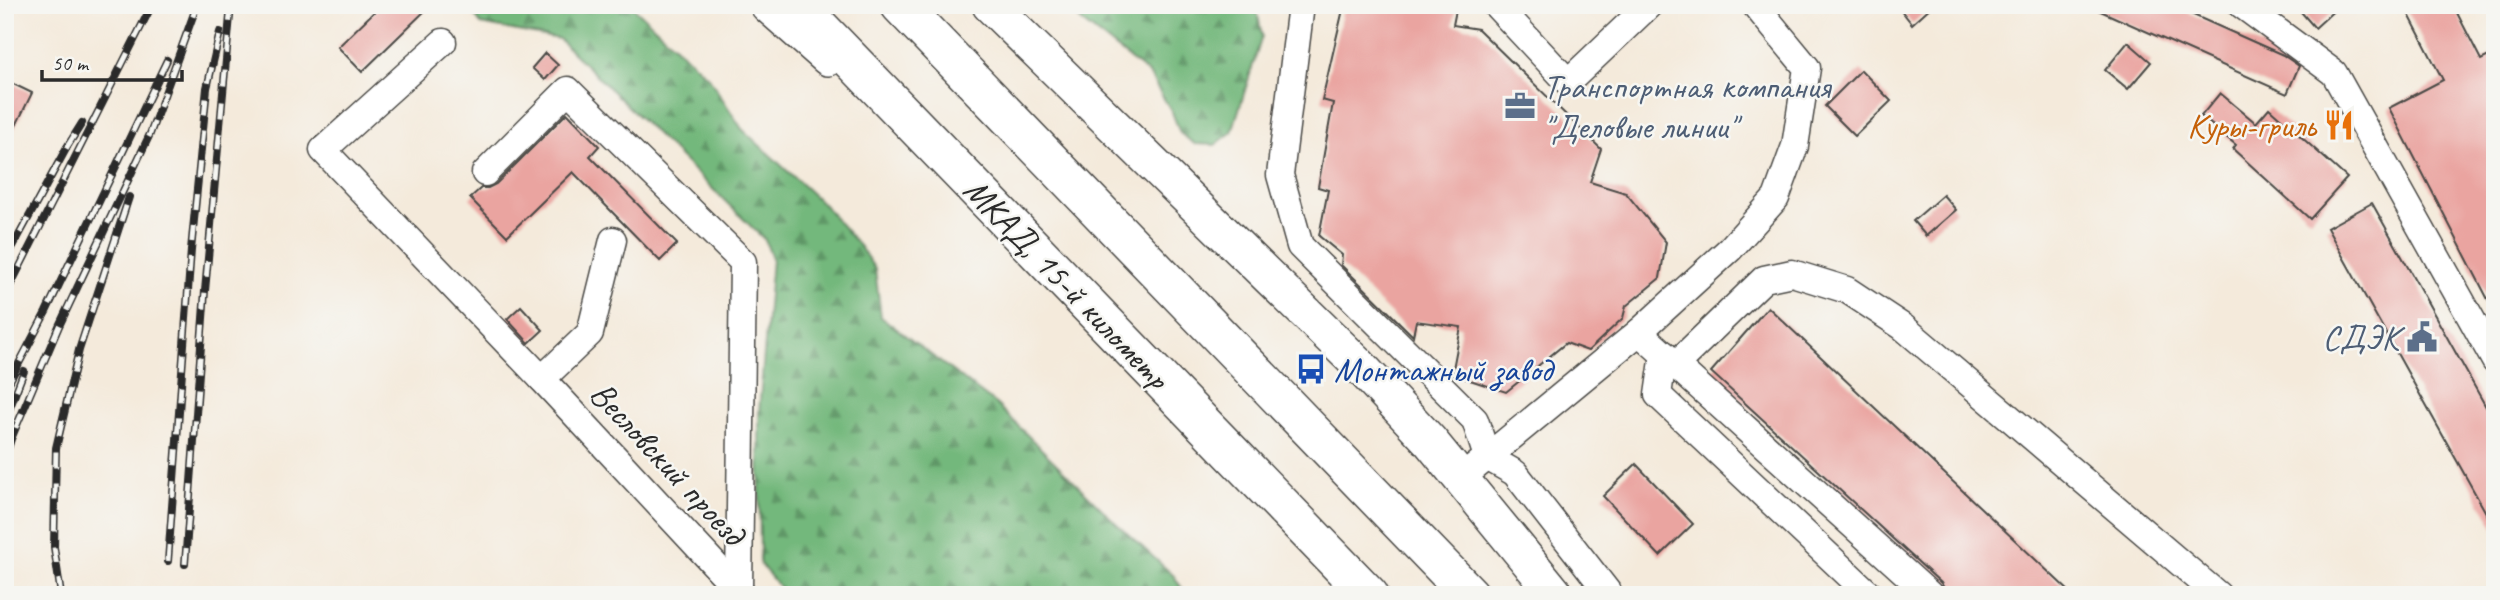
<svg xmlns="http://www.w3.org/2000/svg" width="2500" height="600" font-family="Caveat,sans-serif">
<defs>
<pattern id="forest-firs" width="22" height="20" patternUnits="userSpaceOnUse" patternTransform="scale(1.75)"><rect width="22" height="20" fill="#73b87c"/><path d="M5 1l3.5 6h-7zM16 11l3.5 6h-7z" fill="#5f9666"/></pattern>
</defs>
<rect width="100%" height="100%" fill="#f6f6f2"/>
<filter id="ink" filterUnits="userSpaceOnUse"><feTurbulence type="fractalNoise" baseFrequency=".0143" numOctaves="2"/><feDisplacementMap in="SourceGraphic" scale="14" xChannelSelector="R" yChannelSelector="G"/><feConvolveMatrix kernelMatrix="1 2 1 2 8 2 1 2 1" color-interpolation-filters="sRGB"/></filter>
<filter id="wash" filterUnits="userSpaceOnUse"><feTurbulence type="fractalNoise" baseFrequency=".00686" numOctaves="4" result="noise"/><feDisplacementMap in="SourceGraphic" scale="28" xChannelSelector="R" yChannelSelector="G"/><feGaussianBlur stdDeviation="1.57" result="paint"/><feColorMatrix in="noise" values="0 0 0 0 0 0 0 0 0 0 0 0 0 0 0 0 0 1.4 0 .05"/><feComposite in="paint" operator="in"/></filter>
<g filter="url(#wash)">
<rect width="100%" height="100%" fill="#f4eadb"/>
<!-- forest -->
<g fill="url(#forest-firs)" stroke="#4f7254" stroke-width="2">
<path d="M467,5H631L709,78L742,129L824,205L860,247L875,269L881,317L997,405L1116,523L1174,576L1186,595H786L760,564L759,412L772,259L765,240L559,39L481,24Z"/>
<path d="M1066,5H1256L1262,36L1232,132L1215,145L1195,144L1180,133L1172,112L1149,74L1081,21Z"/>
</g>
<g id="blocks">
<!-- building -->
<g fill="#eaa4a0">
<path d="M381,5H431L362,72L338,47Z"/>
<path d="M1344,5H1435L1456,10L1453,25L1478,29L1601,149L1590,182L1626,193L1666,242L1660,278L1626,306L1623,318L1588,351L1566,343L1506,392L1452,374L1461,327L1416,321L1413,336L1341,265L1342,255L1319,236L1328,190L1318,187L1333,103L1322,100Z"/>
<path d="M1897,5H1933L1912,24Z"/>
<path d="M2087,5H2171L2283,55L2299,66L2287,94Z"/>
<path d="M2295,5H2340L2315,28Z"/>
<path d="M2404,5H2453L2481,60L2495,53V313L2389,108L2443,80Z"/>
<path d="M2128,42L2151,62L2128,89L2105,70Z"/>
<path d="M545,53L558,65L545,80L532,68Z"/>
<path d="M1861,70L1891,101L1855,136L1825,106Z"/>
<path d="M5,80L32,93L5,148Z"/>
<path d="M2220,93L2256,123L2269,108L2347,178L2310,219L2233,149L2236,145L2201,116Z"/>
<path d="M567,113L599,146L590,156L677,244L660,261L573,172L507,236L470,198L481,188H488L496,184Z"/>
<path d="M1943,195L1956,210L1926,236L1913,221Z"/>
<path d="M2372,203L2495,423V529L2327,228Z"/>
<path d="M521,306L543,330L529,343L507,319Z"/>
<path d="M1768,307L2073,595H1948L1941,583L1711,372Z"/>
<path d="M1636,464L1693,524L1660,556L1603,496Z"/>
</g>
</g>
</g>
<g filter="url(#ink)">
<use href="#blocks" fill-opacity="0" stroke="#494845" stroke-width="2"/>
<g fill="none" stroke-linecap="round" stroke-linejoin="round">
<!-- minor casing -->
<g stroke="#494845" stroke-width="29">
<g id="minor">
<path d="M1301,5L1280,175L1300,246L1475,420L1487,457L1515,473L1610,595"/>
<path d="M1496,5L1568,82L1649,5"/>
<path d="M2242,5L2334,73L2495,361"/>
<path d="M443,42L323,150L542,379L590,333L613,240"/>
<path d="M485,173L568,90L743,262L739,590"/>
<path d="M1639,332L1930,595"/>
<path d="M1664,354L1658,395L1870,595"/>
<path d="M1676,364L1764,279L1792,273L1847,290L1903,327L2218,595"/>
<path d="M542,379L743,595"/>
<path d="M1475,467L1639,332L1730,249L1776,198L1795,146L1807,68L1755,5"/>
</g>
</g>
<!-- major casing -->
<g stroke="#494845" stroke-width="38">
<g id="major">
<path d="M768,5L828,58"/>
<path d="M990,5L1356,362L1430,441L1556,595"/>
</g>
</g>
<!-- highway casing -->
<g stroke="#494845" stroke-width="41">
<g id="highway">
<path d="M798,5L1369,595"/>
<path d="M900,5L1470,595"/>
</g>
</g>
<!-- minor -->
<use href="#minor" stroke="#fff" stroke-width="26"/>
<!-- major -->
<use href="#major" stroke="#fff" stroke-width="35"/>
<!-- highway -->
<use href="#highway" stroke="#fff" stroke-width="38"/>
<!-- rail casing -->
<g stroke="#2b2b2b" stroke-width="8">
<g id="rail">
<path d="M5,261L67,147L82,123"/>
<path d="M5,296L152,5"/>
<path d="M5,390L46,312L167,60"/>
<path d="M5,420L24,371"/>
<path d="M5,458L11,439L59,326L150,134L197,5"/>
<path d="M168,561L191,250L207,88L220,32"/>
<path d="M185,564L205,291L231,5"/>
<path d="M61,595L54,547L56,448L79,350L129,197"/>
</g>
</g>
<!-- rail -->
<use href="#rail" stroke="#f6f6f2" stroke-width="5" stroke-dasharray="16" stroke-linecap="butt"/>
</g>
</g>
<!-- icons -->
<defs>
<g id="office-bare" transform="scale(2.415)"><path d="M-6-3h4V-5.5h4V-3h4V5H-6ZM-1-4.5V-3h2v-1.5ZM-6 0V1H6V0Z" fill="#5c6f8a" stroke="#f6f6f2" stroke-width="2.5" paint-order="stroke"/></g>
<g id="restaurant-bare" transform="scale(2.415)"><path d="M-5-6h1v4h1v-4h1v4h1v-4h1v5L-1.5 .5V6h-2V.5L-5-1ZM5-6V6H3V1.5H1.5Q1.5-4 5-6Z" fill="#e8710a" stroke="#f6f6f2" stroke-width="2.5" paint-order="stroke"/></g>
<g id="civic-bare" transform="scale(2.415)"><path d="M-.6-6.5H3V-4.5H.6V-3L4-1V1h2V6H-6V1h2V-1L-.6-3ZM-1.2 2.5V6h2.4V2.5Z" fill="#5c6f8a" stroke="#f6f6f2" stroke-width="2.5" paint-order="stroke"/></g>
<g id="bus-bare" transform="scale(2.415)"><path d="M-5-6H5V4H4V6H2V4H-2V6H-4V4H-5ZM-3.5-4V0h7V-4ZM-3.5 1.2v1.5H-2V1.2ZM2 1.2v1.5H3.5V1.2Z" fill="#1a4fb4" stroke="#f6f6f2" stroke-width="2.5" paint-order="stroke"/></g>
</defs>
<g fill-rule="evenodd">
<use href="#office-bare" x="1520" y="106"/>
<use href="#restaurant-bare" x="2339" y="125"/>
<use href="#civic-bare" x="2422" y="337"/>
<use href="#bus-bare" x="1311" y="369"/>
</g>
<g text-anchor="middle" stroke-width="5" stroke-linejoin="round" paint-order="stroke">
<!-- service labels -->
<g font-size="35" fill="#4e5e75" stroke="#f6f6f2" text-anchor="start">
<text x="1543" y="98">Транспортная компания<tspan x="1543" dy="40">"Деловые линии"</tspan></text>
<text x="2399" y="349" text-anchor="end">СДЭК</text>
</g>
<!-- food labels -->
<g font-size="35" fill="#c56008" stroke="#f6f6f2" text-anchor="end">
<text x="2316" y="137">Куры-гриль</text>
</g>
<!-- street labels -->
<g font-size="35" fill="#2b2b2b" stroke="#f6f6f2">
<text transform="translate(1067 283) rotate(46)" y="12">МКАД, 15-й километр</text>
<text transform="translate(668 463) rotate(47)" y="12">Весловский проезд</text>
</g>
<!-- transit labels -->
<g font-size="35" fill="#164399" stroke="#f6f6f2" text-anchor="start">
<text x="1334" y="381">Монтажный завод</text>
</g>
</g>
<!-- margin -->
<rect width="2500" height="600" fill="none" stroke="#f6f6f2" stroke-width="28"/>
<!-- scale -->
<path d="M42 70v10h140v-10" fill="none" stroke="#2b2b2b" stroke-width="3.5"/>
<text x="52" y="70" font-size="21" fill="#2b2b2b" stroke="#f6f6f2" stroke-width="5" paint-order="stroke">50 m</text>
</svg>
